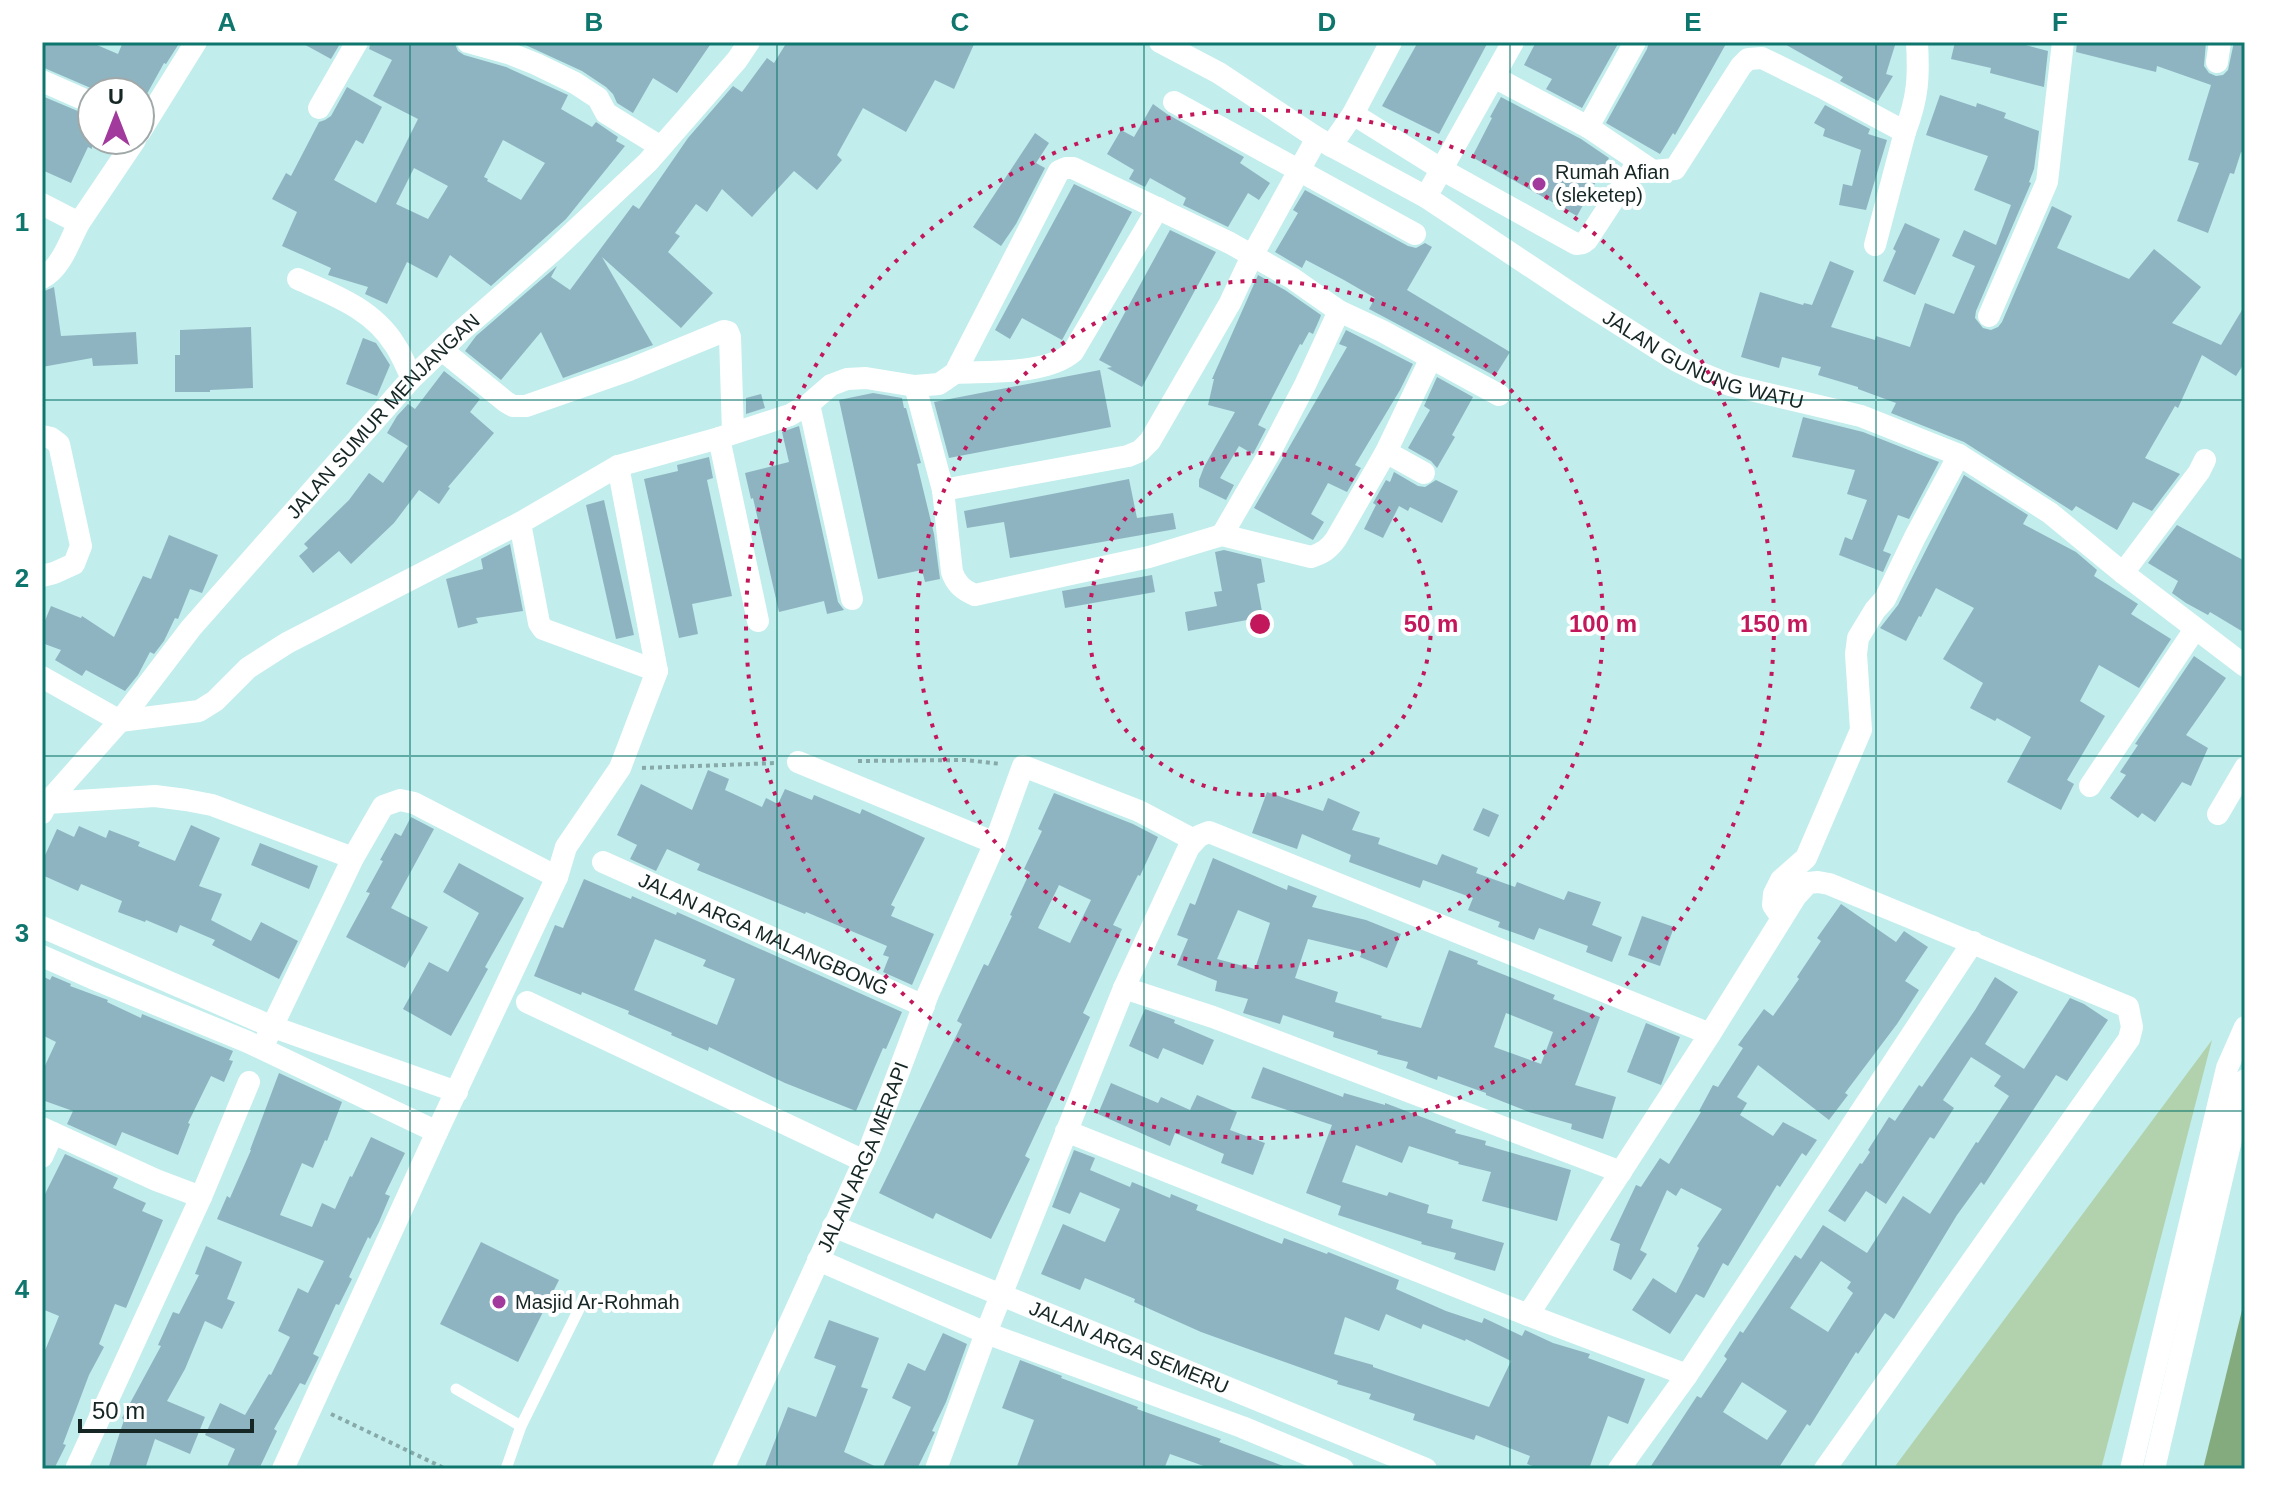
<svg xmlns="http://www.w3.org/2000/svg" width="2287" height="1511" font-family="Helvetica,sans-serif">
<rect width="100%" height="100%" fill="#c1edec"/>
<!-- green -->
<path fill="#b2d2ad" d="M2212,1040L2101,1469H1893Z"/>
<!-- forest -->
<path fill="#84ab7e" d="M2245,1298V1469H2203Z"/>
<!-- building -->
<g fill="#8eb4c2" fill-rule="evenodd">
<path d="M42,42H90L118,54L123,42H180L166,64L164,63L143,101L140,100V92H100L42,67Z"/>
<path d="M300,42H341L331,59Z"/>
<path d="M371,42H454L458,51L464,55L506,67L568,95L561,109L592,127L596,122L618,137L616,141L625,146L566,219L491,286L450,255L437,278L407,262L387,304L365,294L368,287L328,275L331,268L282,246L297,212L272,199L286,173L291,176L319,122L325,120L331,116L347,87L382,107L363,144L356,140L334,180L376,203L418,119L373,96L392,60L369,49ZM503,140L545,163L521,200L487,181L488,179L484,177ZM414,168L448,186L428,219L396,204Z"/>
<path d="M519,42H712L677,93L653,78L633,113L617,103L613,94L606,87L582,71Z"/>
<path d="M787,42H975L954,89L935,80L906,132L863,108L837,155L842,160L817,190L794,171L752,217L722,189L707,212L696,204L675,233L680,236L668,252L713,293L681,328L602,257L653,345L563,378L541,332L501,380L465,351L476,336L557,266L551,277L570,290L633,205L639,209L688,138L733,86L742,92L767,58L774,63Z"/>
<path d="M1418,42H1488L1439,134L1382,106Z"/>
<path d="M1536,42H1619L1582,108L1546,89L1552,79L1524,65Z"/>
<path d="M1649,42H1727L1675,135L1673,133L1660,154L1606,123L1647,49Z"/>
<path d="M1781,42H1896L1886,74L1893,76L1878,101L1840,81L1843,77Z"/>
<path d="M1955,42H2014L2048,51L2044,87L1990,73L1991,68L1951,59Z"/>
<path d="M2077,42H2206L2204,66L2209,73L2216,76L2223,75L2228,70L2234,42H2245V154L2241,152L2234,174L2230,173L2208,233L2177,221L2199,163L2188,160L2211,85L2157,66L2156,72L2076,52Z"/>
<path d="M1940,95L1976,107L1977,103L2006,113L2004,118L2039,131L2034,169L2029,182L2031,183L1976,311L1975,318L1983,328L1991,330L1998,327L2002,322L2052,206L2072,216L2057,248L2129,279L2154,249L2201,287L2172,323L2221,345L2245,305V362L2236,376L2202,355L2178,408L2175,406L2145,458L2180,474L2152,511L2133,502L2117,530L2076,506L2072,511L1964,442L1891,413L1896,403L1858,389V387L1818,375L1821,367L1782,357L1779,368L1741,357L1760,292L1803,305L1804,303L1812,305L1830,261L1854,271L1831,327L1875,340L1876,336L1910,347L1925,303L1954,314L1975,266L1952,256L1964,230L1996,245L2011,205L1974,190L1988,156L1926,135Z"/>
<path d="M42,96L92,117V149L88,147L71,183L42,170Z"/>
<path d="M1501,97L1581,139L1609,158L1577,216L1472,157L1492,118L1490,117Z"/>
<path d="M1153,104L1167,114L1244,157L1240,163L1270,183L1259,200L1248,193L1228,227L1183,205L1186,198L1150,178L1145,187L1129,179L1134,170L1107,154L1121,130L1134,137Z"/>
<path d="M1825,105L1870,129L1868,134L1887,140L1866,210L1839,205L1843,184L1852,186L1861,150L1823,136L1825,129L1814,123Z"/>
<path d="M1035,133L1049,143L1036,163L1045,168L1016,224L1001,246L973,227Z"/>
<path d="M1074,184L1132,212L1062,340L1022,318L1010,339L995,330Z"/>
<path d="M1305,190L1408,246L1416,248L1425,243L1432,247L1407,290L1510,352L1495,376L1369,309L1375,298L1344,280L1306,260L1302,268L1275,252L1298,213L1293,210Z"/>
<path d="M1905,223L1940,239L1915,295L1883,281L1896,251L1893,249Z"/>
<path d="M1170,230L1216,252L1142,387L1107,368L1112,367L1099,360Z"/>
<path d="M1258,275L1285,290L1321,315L1320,318L1313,334L1309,332L1302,345L1300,344L1258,425L1266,429L1253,454L1239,446L1220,478L1234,485L1226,500L1199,487V480L1204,467L1235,412L1208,405L1214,379H1212Z"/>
<path d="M54,287L61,336L136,332L138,364L93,366L92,358L42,367V292Z"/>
<path d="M251,327L253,388L210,390V392H175V355H180V330Z"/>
<path d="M1346,330L1413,364L1400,390L1355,465L1361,468L1347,492L1328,483L1311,514L1324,522L1313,540L1254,508L1347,347L1339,344Z"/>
<path d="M363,338L376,343L390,365L377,396L346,384Z"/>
<path d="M1100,370L1111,427L949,458L934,402Z"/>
<path d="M444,371L480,399L470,412L494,433L448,487L450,488L439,504L419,490L394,523L351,564L339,551L313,573L299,556L308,548L304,544L349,500L369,473L383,483L408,446L387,433L397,416L408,404L415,409Z"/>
<path d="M1437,377L1473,397L1452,435L1455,437L1437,468L1431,461L1408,448L1430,410L1424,406Z"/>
<path d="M873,393L902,398L904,408H906L921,463L917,464L934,534L940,579L925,582L922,570L878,579L839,400Z"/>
<path d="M761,394L765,408L746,414V398Z"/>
<path d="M1803,417L1863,432L1939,462L1909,519L1898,515L1883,551L1891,554L1883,572L1839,555L1845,537L1852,540L1867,500L1847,494L1855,470L1792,457Z"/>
<path d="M799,426L838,602L844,610L827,614L824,601L779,612L753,498L751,499L745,473L789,462L782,432Z"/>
<path d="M709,457L713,478L707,480L732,596L692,604L698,634L679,638L644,479L678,471L677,465Z"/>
<path d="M1394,472L1418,486L1425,487L1436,480L1458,491L1442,523L1410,507L1408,511L1399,506L1383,538L1364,529L1376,505L1373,503L1386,480L1390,482Z"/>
<path d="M1964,475L2028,515L2023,524L2076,552L2097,570L2094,576L2138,604L2131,614L2171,639L2139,688L2099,665L2080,701L2105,716L2067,780L2074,784L2061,810L2007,782L2031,737L1997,718L1995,721L1970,708L1983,683L1943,659L1974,608L1936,588L1921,617L1919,616L1906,641L1880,628L1898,605Z"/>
<path d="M1129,479L1137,518L1173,513L1176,529L1010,558L1004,522L967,528L964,511Z"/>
<path d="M604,500L634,635L616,639L586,505Z"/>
<path d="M2177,525L2245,561V633L2210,612L2208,615L2186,603L2172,593L2178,581L2148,563Z"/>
<path d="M169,535L218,555L202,593L190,589L178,619L175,618L164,641L154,654L150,652L138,675L125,691L86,670L82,676L55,660L61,650L42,643V628L51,606L81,618L82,616L114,637L143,576L151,579Z"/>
<path d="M510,544L523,611L476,618L478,623L458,628L446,579L483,569L481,559Z"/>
<path d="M1224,550L1261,559L1265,582L1257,584L1263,617L1188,631L1185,612L1217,606L1214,592L1222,591L1215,552Z"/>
<path d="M1152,575L1155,592L1065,608L1062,591Z"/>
<path d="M2194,656L2226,678L2186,735L2208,748L2191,786L2182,782L2155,822L2142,813L2138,818L2110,798L2126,775L2120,772L2138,745L2135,744Z"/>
<path d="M708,770L729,779L725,790L762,807L766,798L778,804L785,789L812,800L814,795L860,814L862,809L925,838L891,905L895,907L891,916L934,934L912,985L883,972L889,957L883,955L887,946L806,912L805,914L697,870L700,864L667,849L656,871L630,859L637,845L617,835L641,784L692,810Z"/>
<path d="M1267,792L1323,811L1328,798L1360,812L1352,830L1380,838L1378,844L1437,865L1442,854L1478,868L1476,873L1515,887L1517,882L1564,900L1568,891L1601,902L1592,925L1622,937L1612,962L1586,952L1588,946L1539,928L1534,940L1498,927L1500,922L1468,910L1473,898L1423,880L1420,888L1349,862L1351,855L1302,834L1297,849L1252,833Z"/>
<path d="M1054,793L1133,824L1158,837L1140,876L1138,875L1113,925L1122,929L1083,1013L1090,1017L1025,1156L1030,1159L991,1239L936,1213L933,1219L879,1193L962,1024L957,1021L984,964L988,966L1012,916L1010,915L1030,872L1024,869L1042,831L1038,829ZM1059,885L1091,900L1070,943L1038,928Z"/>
<path d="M1483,808L1499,815L1489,837L1473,830Z"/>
<path d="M411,817L434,829L391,908L428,927L405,968L346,937L370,893L366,892L383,861L380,860L395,833L401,836Z"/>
<path d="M191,825L220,838L199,886L222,894L211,920L251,941L261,922L298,941L279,979L212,945L215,940L180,925L177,933L146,920L145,922L118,912L122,901L81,884L78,891L42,875V862L57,829L74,837L79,826L106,838L109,830L140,842L138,846L175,861Z"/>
<path d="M260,843L318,866L309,889L251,865Z"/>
<path d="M1213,858L1287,890L1288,885L1317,896L1312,907L1366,920L1401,934L1387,968L1360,957L1362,952L1308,939L1295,978L1338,992L1335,1002L1382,1016L1381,1018L1421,1028L1449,950L1478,961L1477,964L1555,995L1553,999L1600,1017L1575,1085L1616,1097L1603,1139L1571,1129L1572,1124L1529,1112L1486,1095V1093L1438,1076L1437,1080L1406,1068L1408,1062L1377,1054L1378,1051L1333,1037L1334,1032L1283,1015L1280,1024L1243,1013L1248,999L1215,991L1217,981L1177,965L1188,939L1177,935L1190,903L1195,905ZM1238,910L1270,923L1255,969L1217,959ZM1506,1013L1553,1032L1541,1064L1494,1047Z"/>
<path d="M459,863L524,898L485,967L488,969L451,1036L403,1009L429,962L448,972L479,913L443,892Z"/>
<path d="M584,879L631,899L632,896L676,915L677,912L902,1012L886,1049L883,1048L856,1111L785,1083L709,1047L708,1051L671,1035L672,1033L628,1014L629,1011L582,992L581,995L534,976L555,925L563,928ZM655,939L706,960L703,966L735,979L717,1025L634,990Z"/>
<path d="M1841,904L1896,942L1904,931L1928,947L1905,981L1919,990L1897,1024L1845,1093L1848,1095L1829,1120L1758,1065L1737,1097L1747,1103L1740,1115L1773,1136L1783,1122L1817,1140L1806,1156L1802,1153L1780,1187L1777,1185L1728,1266L1723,1263L1704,1298L1696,1294L1670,1334L1632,1310L1653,1278L1676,1293L1699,1248L1697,1246L1722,1209L1681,1188L1676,1196L1667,1190L1640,1250L1647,1254L1631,1280L1613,1270L1620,1244L1610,1240L1636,1185L1641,1187L1660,1158L1669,1164L1701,1112L1699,1111L1713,1085L1718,1087L1743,1048L1738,1045L1764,1009L1773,1016L1799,979L1797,977L1821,941L1817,938Z"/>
<path d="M1642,916L1674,927L1660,966L1628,955Z"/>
<path d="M42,976L50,980L52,976L71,984L70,986L108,1000L107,1002L141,1018L142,1014L233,1051L229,1060L233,1061L224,1082L211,1076L188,1123L190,1124L178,1155L122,1132L116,1146L67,1124L73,1111L42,1100V1072L56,1042L42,1035Z"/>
<path d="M1995,977L2018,992L1985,1044L2024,1069L2070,998L2084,1004L2108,1020L2067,1081L2056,1075L1984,1185L1981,1182L1957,1215L1894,1319L1885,1313L1858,1354L1856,1352L1810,1426L1807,1424L1778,1469H1649L1697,1396L1701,1398L1727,1359L1724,1356L1740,1331L1743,1333L1795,1255L1801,1259L1823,1225L1867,1253L1903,1196L1930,1214L1976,1142L1978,1143L2009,1096L1994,1086L2001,1076L1971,1057L1943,1100L1954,1108L1934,1139L1930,1137L1886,1204L1866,1191L1845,1222L1828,1211L1860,1163L1862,1164L1870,1152L1868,1150L1889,1117L1895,1121L1919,1085L1922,1087L1975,1010ZM1821,1261L1851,1282L1847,1288L1853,1293L1828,1332L1790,1308ZM1742,1382L1787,1411L1767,1440L1723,1412Z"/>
<path d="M1145,1009L1175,1020L1174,1023L1214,1040L1203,1065L1163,1048L1158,1059L1129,1046Z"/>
<path d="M1646,1023L1680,1037L1661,1085L1627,1072Z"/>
<path d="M1263,1067L1343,1097L1344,1093L1385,1105V1103L1456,1130L1455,1133L1486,1141L1485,1145L1571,1170L1557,1221L1482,1201L1491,1172L1458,1164L1459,1162L1409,1146L1402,1163L1356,1145L1342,1182L1387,1196L1389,1192L1429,1205L1427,1213L1453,1220L1451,1228L1504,1243L1495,1271L1454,1259L1456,1253L1421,1244L1422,1242L1338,1215L1341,1206L1306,1193L1332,1125L1251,1098Z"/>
<path d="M279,1073L342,1102L327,1141L325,1140L313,1168L302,1163L280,1215L312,1227L322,1203L335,1209L350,1176L352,1177L371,1137L405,1153L385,1194L390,1196L379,1222L370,1239L368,1237L349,1277L352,1279L339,1305L336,1304L313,1354L319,1357L305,1385L300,1383L274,1429L277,1431L259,1469H226L235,1449L205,1435L220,1403L245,1415L269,1374L271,1375L290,1337L278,1331L298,1288L308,1293L324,1261L217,1219L227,1196L230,1198L251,1150H250Z"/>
<path d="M1111,1083L1158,1103L1161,1097L1190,1110L1197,1095L1237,1112L1230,1130L1265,1143L1253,1175L1221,1163L1224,1154L1175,1133L1170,1146L1098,1114Z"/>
<path d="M1074,1150L1095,1158L1090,1170L1130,1187L1132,1182L1170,1198L1171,1194L1198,1205L1196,1210L1282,1244L1284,1238L1327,1254L1328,1252L1399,1280L1396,1289L1446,1311L1482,1323L1484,1318L1522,1336L1525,1330L1553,1343L1590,1354L1588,1358L1645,1379L1628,1424L1608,1416L1589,1469H1541L1527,1464L1530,1456L1476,1435L1474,1440L1413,1420L1415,1414L1369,1399L1371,1394L1337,1384L1338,1381L1201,1332L1134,1302L1135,1299L1085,1278L1080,1290L1041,1274L1063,1224L1105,1242L1120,1209L1080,1192L1070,1214L1052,1207ZM1386,1314L1421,1329L1423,1324L1465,1341L1466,1339L1511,1361L1489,1407L1373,1367V1365L1334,1354L1345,1317L1379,1331Z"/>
<path d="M65,1154L118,1178L113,1188L146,1203L142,1211L163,1220L126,1308L115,1304L99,1344L104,1347L89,1375L63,1444L66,1445L54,1469H42V1358L59,1316L42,1309V1200Z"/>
<path d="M481,1242L559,1280L518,1362L440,1324Z"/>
<path d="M206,1246L242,1262L227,1299L235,1302L222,1329L205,1321L185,1369L167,1401L205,1417L190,1454L155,1439L145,1469H108L124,1420L122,1418L161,1346L158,1345L173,1312L179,1314L199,1275L195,1274Z"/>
<path d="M829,1320L879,1338L861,1387L868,1389L844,1452L881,1469H764L788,1407L816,1417L836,1366L814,1358Z"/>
<path d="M943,1333L967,1344L946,1402L932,1431L935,1432L933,1436L917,1469H882L911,1407L892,1398L908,1363L925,1371Z"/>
<path d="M1020,1360L1062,1376L1061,1378L1138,1407L1137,1409L1221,1439L1219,1442L1286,1467V1469H1212L1170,1454L1164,1469H1016L1034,1420L1002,1408Z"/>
</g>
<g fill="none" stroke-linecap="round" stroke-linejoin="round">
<!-- path -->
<g stroke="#87aaa9" stroke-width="4" stroke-dasharray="4 4" stroke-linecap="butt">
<path d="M858,761L966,760L1001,764"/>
<path d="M642,768L777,763"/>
<path d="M331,1414L446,1469"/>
</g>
<!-- lane -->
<g stroke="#fff" stroke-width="11">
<path d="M456,1389L521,1426"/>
<path d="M506,1469L521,1426L583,1301"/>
</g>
<!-- street -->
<g stroke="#fff" stroke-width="22">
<path d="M468,42L511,54L536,64L575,83L598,98L606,113L661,147"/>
<path id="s1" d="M1160,42L1219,73L1317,138L1426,197L1578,298L1677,361L1703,374L1730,385L1861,416L1959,455L2050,513L2123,573L2245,666"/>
<path d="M2217,62L2220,42"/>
<path d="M1494,77L1588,127L1653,171L1675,169L1741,66L1748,59L1762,58L1825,89L1905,132C1918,97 1919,78 1917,42"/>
<path d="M42,81L92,103"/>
<path d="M1174,102L1415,234"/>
<path d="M319,108L357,42"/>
<path d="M1353,114L1441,169L1576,244L1583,243L1587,240L1638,162"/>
<path d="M1588,127L1635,42"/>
<path d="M140,132L196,42"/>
<path d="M1331,146L1353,114L1391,42"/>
<path d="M1426,197L1513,42"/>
<path d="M42,204L79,223L135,140"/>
<path d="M1875,245L1905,132"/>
<path d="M42,278C61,269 70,240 79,223"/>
<path d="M298,279C334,295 373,309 395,345C402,355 406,367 412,378"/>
<path d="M1989,316L2047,182L2063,42"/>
<path d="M442,350L506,402L513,406H526L629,370L724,331L728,332L730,337L733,433"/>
<path d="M955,373C990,371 1046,375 1073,352L1158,208"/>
<path d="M915,386L943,490L952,572C956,584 963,590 975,595L1149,557L1222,535L1311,557C1323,553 1329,549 1336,539L1386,452L1431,358"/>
<path d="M809,404L852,599"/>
<path d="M42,436L51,438L59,444L81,546L74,564L54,573L42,576"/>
<path d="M719,438L758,621"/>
<path d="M1386,452L1424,473"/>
<path d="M943,490L1128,456L1140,451L1150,441L1230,303L1252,256L1317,138"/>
<path d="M1222,535L1269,454L1305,385L1339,311"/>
<path d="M2123,573L2199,472L2205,460"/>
<path d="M657,671L543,629L539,623L520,523L618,466L719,438L790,415L809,404L831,385L847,379L866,378L915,386L939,384L955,373L1059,171L1066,168H1073L1230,243L1292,278L1339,311L1382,331L1499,395"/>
<path d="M42,677L120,721L199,711L215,701L248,668L287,643L520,523"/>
<path d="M798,762L995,843L1023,766L1139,811L1194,840"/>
<path d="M2090,786L2195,629"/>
<path d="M47,803L155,796L186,800L212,805L353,858"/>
<path id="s2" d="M42,813L47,803L120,721L191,628L412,378L461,331L554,250L648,162L737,60L749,42"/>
<path d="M2218,814L2245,768"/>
<path id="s3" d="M603,862L924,1006"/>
<path d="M1782,918L1773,905L1774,894L1781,880L1806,858L1861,730L1856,654L1858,638L1875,610L1885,599L1915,537L1959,455"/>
<path d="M42,927L273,1027L457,1092"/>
<path d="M42,956L92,978L248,1042L437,1132"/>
<path d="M1124,988L1213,1017L1621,1172"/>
<path d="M527,1002L864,1161"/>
<path d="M262,1048L353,858L383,806L400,800L414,803L557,877"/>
<path d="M42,1128L156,1180L201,1197"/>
<path d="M1066,1131L1528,1315L1687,1375"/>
<path d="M42,1157L53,1133"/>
<path id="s4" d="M833,1226L1426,1469"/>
<path d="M818,1260L986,1333L1242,1427L1343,1469"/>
<path d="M1528,1315L1710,1034L1796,896L1808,883L1818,882L1829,884L2128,1007L2132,1027L2129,1039L1825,1469"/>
<path d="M76,1469L201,1197L249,1082"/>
<path d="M283,1469L437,1132L557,877L566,847L620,768L657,671L618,466"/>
<path id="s5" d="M723,1469L870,1148L928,994L995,843"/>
<path d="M936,1469L986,1333L1124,988L1189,847L1199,836L1209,832L1710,1034"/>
<path d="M1619,1469L1687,1375L1973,942"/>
<path d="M2131,1469L2227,1068L2245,1027"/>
<path d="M2154,1469L2245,1080"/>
</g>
</g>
<!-- grid -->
<path fill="none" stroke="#0f766e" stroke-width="2" stroke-opacity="0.55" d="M410,42V1469M777,42V1469M1144,42V1469M1510,42V1469M1876,42V1469M42,400H2245M42,756H2245M42,1111H2245"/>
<!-- distance rings -->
<g fill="none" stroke="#c2185b" stroke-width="4" stroke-dasharray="4 8">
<circle cx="1260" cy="624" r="171"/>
<circle cx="1260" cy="624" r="343"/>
<circle cx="1260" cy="624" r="514"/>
</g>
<!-- markers -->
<g fill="#a2399c" stroke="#fff" stroke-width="3">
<circle cx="1539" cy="184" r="8"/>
<circle cx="499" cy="1302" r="8"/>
</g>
<g text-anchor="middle" stroke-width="8" stroke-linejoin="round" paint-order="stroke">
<!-- poi labels -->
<g font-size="20" fill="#152625" stroke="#fff" text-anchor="start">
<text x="1555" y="179">Rumah Afian<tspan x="1555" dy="23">(sleketep)</tspan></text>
<text x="515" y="1309">Masjid Ar-Rohmah</text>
</g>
<!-- street labels -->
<g font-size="20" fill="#152625" stroke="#fff">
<text dy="7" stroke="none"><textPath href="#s1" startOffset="632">JALAN GUNUNG WATU</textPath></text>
<text dy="7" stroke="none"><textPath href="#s2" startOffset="524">JALAN SUMUR MENJANGAN</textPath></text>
<text dy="7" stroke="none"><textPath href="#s3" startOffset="176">JALAN ARGA MALANGBONG</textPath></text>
<text dy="7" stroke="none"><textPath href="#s5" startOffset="342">JALAN ARGA MERAPI</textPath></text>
<text dy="7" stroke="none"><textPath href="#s4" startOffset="320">JALAN ARGA SEMERU</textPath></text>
</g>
</g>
<circle cx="1260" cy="624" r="12" fill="#c2185b" stroke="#fff" stroke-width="4"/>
<g font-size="24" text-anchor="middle" font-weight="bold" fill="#c2185b" stroke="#fff" stroke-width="8" stroke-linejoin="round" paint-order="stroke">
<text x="1431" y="632">50 m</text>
<text x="1603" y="632">100 m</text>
<text x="1774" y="632">150 m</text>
</g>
<!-- border -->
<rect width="2287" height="1511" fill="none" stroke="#ffffff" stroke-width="88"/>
<!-- north arrow -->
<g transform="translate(116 116)"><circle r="38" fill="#ffffff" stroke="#a1a8a8" stroke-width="2"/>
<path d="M0-6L14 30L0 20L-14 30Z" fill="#a2399c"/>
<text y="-12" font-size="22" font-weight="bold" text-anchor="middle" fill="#152625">U</text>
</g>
<!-- scale -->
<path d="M80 1419v12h172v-12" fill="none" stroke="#152625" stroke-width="4"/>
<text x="92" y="1419" font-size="24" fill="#152625" stroke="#ffffff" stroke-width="6" paint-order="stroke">50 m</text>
<rect x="44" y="44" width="2199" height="1423" fill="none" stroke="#0f766e" stroke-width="3"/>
<g font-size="26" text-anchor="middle" font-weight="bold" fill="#0f766e">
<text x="227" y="31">A</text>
<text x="594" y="31">B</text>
<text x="960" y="31">C</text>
<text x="1327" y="31">D</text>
<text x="1693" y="31">E</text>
<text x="2060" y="31">F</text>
<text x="22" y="231">1</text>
<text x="22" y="587">2</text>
<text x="22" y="942">3</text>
<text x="22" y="1298">4</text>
</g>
</svg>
